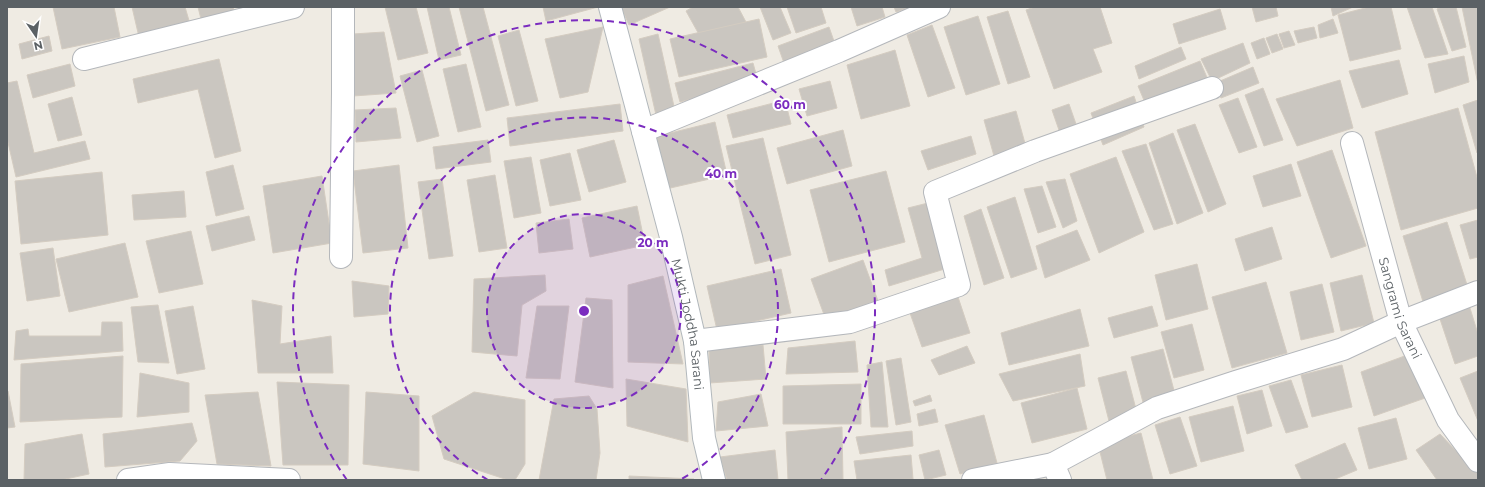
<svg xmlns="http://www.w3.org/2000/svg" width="1485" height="487" font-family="Montserrat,sans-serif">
<rect width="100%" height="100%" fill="#efebe3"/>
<!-- building -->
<g fill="#cac6c0" stroke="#d4ccc1">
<path d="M53,7H114L120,37L62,49Z"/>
<path d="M132,7H185L190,24L139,37Z"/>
<path d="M198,7H233L234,11L201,19Z"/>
<path d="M385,7H416L428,53L398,60Z"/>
<path d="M427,7H449L461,55L439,60Z"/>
<path d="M459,7H483L509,105L486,111Z"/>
<path d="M543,7H598L546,21Z"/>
<path d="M621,7H670L629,25Z"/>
<path d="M693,7H738L747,24L706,47L686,11Z"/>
<path d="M760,7H780L791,33L773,40Z"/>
<path d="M787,7H821L826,23L796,33Z"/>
<path d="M851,7H882L885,17L857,26Z"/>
<path d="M894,7H911L896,12Z"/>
<path d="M1035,7H1100L1112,43L1093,49L1102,72L1054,89L1026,10Z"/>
<path d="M1252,7H1276L1278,16L1256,22Z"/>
<path d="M1331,7H1353L1333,16Z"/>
<path d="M1369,7H1391L1401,49L1350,61L1338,15Z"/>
<path d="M1407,7H1432L1448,54L1425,58Z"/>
<path d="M1442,7H1456L1466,47L1452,51L1437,9Z"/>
<path d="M1462,7H1477L1478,12V84Z"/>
<path d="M1220,9L1226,29L1179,44L1173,24Z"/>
<path d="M1008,11L1030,77L1008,84L987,17Z"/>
<path d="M978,16L1000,84L966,95L944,27Z"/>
<path d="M759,19L767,57L679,77L670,39Z"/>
<path d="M1333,19L1338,33L1320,38L1318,25Z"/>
<path d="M932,25L955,88L928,97L907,35Z"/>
<path d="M603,27L588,92L560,98L545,39Z"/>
<path d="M829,27L835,44L784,63L778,46Z"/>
<path d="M1314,27L1317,38L1298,43L1294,31Z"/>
<path d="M519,30L538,101L516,106L498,36Z"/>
<path d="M1289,31L1295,45L1284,48L1279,34Z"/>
<path d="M384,32L396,93L353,96V34Z"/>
<path d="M658,34L675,111L656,115L639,39Z"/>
<path d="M1277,34L1283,49L1272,53L1266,38Z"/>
<path d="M49,36L52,51L22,59L19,44Z"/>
<path d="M1264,38L1270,54L1257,59L1251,43Z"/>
<path d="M1243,43L1250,63L1212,81L1201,59Z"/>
<path d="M1181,47L1186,59L1139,79L1135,66Z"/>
<path d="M895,50L910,106L861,119L847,65Z"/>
<path d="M1464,56L1469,82L1435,93L1428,64Z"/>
<path d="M219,59L241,151L215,158L198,89L138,103L133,79Z"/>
<path d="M1399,60L1408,94L1362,108L1349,71Z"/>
<path d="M1200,61L1208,80L1146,105L1138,86Z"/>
<path d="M753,63L758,81L680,102L675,83Z"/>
<path d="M70,64L75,86L33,98L27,75Z"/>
<path d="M466,64L481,127L458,132L443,69Z"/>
<path d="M1253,67L1259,83L1221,98L1213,84Z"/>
<path d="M422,70L439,136L417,142L400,76Z"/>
<path d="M1340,80L1353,128L1297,146L1276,99Z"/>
<path d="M17,81L34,153L85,141L90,159L16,177L7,138V83Z"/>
<path d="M830,81L837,108L807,116L799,89Z"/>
<path d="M1263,88L1283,140L1264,146L1245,95Z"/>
<path d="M1134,96L1144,127L1103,145L1091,113Z"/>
<path d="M72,97L82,135L58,141L48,104Z"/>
<path d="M1238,98L1257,147L1239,153L1219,105Z"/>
<path d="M785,100L791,124L733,138L727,115Z"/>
<path d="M1478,100V152L1477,153L1463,105Z"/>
<path d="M620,104L623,131L510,146L507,118Z"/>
<path d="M1069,104L1077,127L1060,133L1052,110Z"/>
<path d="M396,108L401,138L356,142L355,110Z"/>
<path d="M1458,108L1478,181V208L1401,230L1375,132Z"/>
<path d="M1016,111L1026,147L994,156L984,120Z"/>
<path d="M715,122L727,175L666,189L654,137Z"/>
<path d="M1195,124L1226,204L1208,212L1177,130Z"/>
<path d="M843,130L852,166L787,184L777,148Z"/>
<path d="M1173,133L1203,213L1177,224L1149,143Z"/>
<path d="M971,136L976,154L928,170L921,151Z"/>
<path d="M763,138L791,255L755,264L726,146Z"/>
<path d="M488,140L491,162L436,169L433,147Z"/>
<path d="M614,140L626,182L589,192L577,150Z"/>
<path d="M1146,144L1173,224L1154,230L1122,151Z"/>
<path d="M1332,150L1366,246L1331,258L1297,162Z"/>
<path d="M570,153L581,200L550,206L540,160Z"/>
<path d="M531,157L541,213L514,218L504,161Z"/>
<path d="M1116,157L1144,232L1099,253L1070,174Z"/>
<path d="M1291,164L1301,196L1263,207L1253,176Z"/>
<path d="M233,165L244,209L216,216L206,172Z"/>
<path d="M399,165L408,248L363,253L353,171Z"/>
<path d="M886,171L905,242L829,262L810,190Z"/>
<path d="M102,172L108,235L21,244L15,181Z"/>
<path d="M495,175L507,248L479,252L467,180Z"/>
<path d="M322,176L332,243L273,253L263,186Z"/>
<path d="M442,179L453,256L429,259L418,182Z"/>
<path d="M1065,179L1077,221L1063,228L1046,182Z"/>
<path d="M1042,186L1056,227L1038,233L1024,189Z"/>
<path d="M184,191L186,217L134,220L132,195Z"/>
<path d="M1015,197L1037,269L1011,278L987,207Z"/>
<path d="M928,203L948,268L889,286L885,270L922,258L908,208Z"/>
<path d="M637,206L645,245L590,257L582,218Z"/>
<path d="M981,209L1004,278L984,285L964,216Z"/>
<path d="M249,216L255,240L212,251L206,226Z"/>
<path d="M569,219L573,249L539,253L536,223Z"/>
<path d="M1478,220V257L1470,259L1460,225Z"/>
<path d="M1447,222L1469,291L1424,305L1403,236Z"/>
<path d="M1272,227L1282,259L1245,271L1235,239Z"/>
<path d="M1077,230L1090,260L1045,278L1036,246Z"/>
<path d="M191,231L203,284L159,293L146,241Z"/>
<path d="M125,243L138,297L69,312L56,259Z"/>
<path d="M53,248L60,296L27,301L20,253Z"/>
<path d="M863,260L878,301L826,320L811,279Z"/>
<path d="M1197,264L1208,309L1166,320L1155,275Z"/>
<path d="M781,269L791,313L717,330L707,286Z"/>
<path d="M545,275L546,291L522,305L517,356L472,352L474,279Z"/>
<path d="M1362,275L1374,323L1341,331L1330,283Z"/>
<path d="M663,276L683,364L628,362V285Z"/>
<path d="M352,281L389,286L388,314L354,317Z"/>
<path d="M1266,282L1287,353L1232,368L1212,297Z"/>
<path d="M1322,284L1334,332L1301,340L1290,292Z"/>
<path d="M958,297L970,333L922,347L910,313Z"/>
<path d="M586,298L612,300L613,388L575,382Z"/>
<path d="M252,300L282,306L280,344L331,336L333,373H258Z"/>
<path d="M158,305L169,363L138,362L131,307Z"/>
<path d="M1469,305L1478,334V356L1455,364L1439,316Z"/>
<path d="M193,306L205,369L177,374L165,311Z"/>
<path d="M537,306H569L560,379L526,378Z"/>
<path d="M1152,306L1158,326L1114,338L1108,318Z"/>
<path d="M1080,309L1089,346L1009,365L1001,333Z"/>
<path d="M102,322H122L123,351L14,360L16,331L28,329L29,336H101Z"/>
<path d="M1192,324L1204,370L1174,378L1161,332Z"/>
<path d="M855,341L858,372L786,374L788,348Z"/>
<path d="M763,345L766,379L710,383L709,349Z"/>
<path d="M967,346L975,363L939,375L931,360Z"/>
<path d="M1163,349L1176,398L1144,406L1131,357Z"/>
<path d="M1080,354L1085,386L1013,401L999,374Z"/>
<path d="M1410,354L1428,397L1374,416L1361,372Z"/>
<path d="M123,356L122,417L20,422L21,364Z"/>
<path d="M901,358L911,422L896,425L886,361Z"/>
<path d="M882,362L888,427H871L867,365Z"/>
<path d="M1342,365L1352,407L1312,417L1301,375Z"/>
<path d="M1126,371L1137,413L1109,421L1098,378Z"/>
<path d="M1478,371V421L1460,378Z"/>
<path d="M140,373L189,383V412L137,417Z"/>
<path d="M626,379L686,389L688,442L627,426Z"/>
<path d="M1291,380L1308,427L1286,433L1269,386Z"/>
<path d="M277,382L349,385L348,465H283Z"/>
<path d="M861,384V424H783V386Z"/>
<path d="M1077,388L1087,429L1032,443L1021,403Z"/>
<path d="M1262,390L1272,426L1247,434L1237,396Z"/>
<path d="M8,391L15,427L7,428V392Z"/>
<path d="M258,392L271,466L217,464L205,395Z"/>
<path d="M366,392L419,396V471L363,464Z"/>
<path d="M474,392L525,400V464L515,480H508L444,459L432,416Z"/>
<path d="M761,394L768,426L716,431L718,402Z"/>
<path d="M930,395L932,401L915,406L913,401Z"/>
<path d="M589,396L597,409L600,453L596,480H539L554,399Z"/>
<path d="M1233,406L1244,451L1201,462L1189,417Z"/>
<path d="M935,409L938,422L919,426L917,414Z"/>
<path d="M984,415L997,463L960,474L945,425Z"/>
<path d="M1180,417L1197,466L1170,474L1155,425Z"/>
<path d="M1396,418L1407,459L1369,469L1358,428Z"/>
<path d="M192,423L197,441L180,461L105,467L103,434Z"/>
<path d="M842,427L843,480H788L786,432Z"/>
<path d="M912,431L913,446L860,454L856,437Z"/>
<path d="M1141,433L1153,480H1107L1098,444Z"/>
<path d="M82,434L89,474L61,480H24L25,444Z"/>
<path d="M1440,434L1478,474V480H1437L1416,450Z"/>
<path d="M1345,443L1357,470L1333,480H1302L1295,465Z"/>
<path d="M775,450L778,480H727L720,457Z"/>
<path d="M939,450L946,475L925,480L919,455Z"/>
<path d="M911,455L913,479L857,480L854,461Z"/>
<path d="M629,476L694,479V480H629Z"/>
</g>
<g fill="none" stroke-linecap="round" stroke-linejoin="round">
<!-- street casing -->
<g stroke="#b4b7bb" stroke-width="24">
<g id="street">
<path d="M84,59L293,7"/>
<path d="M643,131L839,51L939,7"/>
<path id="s1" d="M1352,143L1401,322L1448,420L1478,461"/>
<path d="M341,257L343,93V7"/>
<path d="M695,341L850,322L959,285L935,192L1035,151L1212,88"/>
<path d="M1053,464L1157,408L1236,382L1343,349L1401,322L1478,292"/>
<path d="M128,480L170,474L289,480"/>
<path d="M973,480L1053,464L1060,480"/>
</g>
</g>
<!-- secondary casing -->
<g stroke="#b2b8bc" stroke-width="24">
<g id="secondary">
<path id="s2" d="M610,7L671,237L695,341L704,438L714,480"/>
</g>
</g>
<!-- street -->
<use href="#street" stroke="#fff" stroke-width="22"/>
<!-- secondary -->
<use href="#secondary" stroke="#fff" stroke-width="22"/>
</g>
<!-- distance rings -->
<circle cx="584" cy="311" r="97" fill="#7b2cbf" fill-opacity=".12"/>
<g fill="none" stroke="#7b2cbf" stroke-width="2" stroke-dasharray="7 5">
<circle cx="584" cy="311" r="97"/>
<path d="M488 480A194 194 0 1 1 680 480"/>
<path d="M347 480A291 291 0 1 1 821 480"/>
</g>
<g text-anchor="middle" stroke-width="4" stroke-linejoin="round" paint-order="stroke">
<!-- street labels -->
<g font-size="13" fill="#5b6165" stroke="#fff">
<text dy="5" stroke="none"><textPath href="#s1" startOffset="172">Sangrami Sarani</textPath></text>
<text dy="5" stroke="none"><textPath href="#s2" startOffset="327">Mukti Joddha Sarani</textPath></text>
</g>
</g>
<circle cx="584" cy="311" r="6" fill="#7b2cbf" stroke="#fff" stroke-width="2"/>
<g font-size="12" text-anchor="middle" font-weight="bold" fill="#7b2cbf" stroke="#fff" stroke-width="4" stroke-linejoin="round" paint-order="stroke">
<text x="790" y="109">60 m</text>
<text x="721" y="178">40 m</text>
<text x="653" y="247">20 m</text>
</g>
<!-- border -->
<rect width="1485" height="487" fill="none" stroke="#5b6165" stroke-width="16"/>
<!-- north arrow -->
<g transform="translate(36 36) rotate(167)" stroke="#ffffff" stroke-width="3" paint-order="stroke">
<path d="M0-3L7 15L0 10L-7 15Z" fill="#5b6165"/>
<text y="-6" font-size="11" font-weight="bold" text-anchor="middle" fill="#5b6165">N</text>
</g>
</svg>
